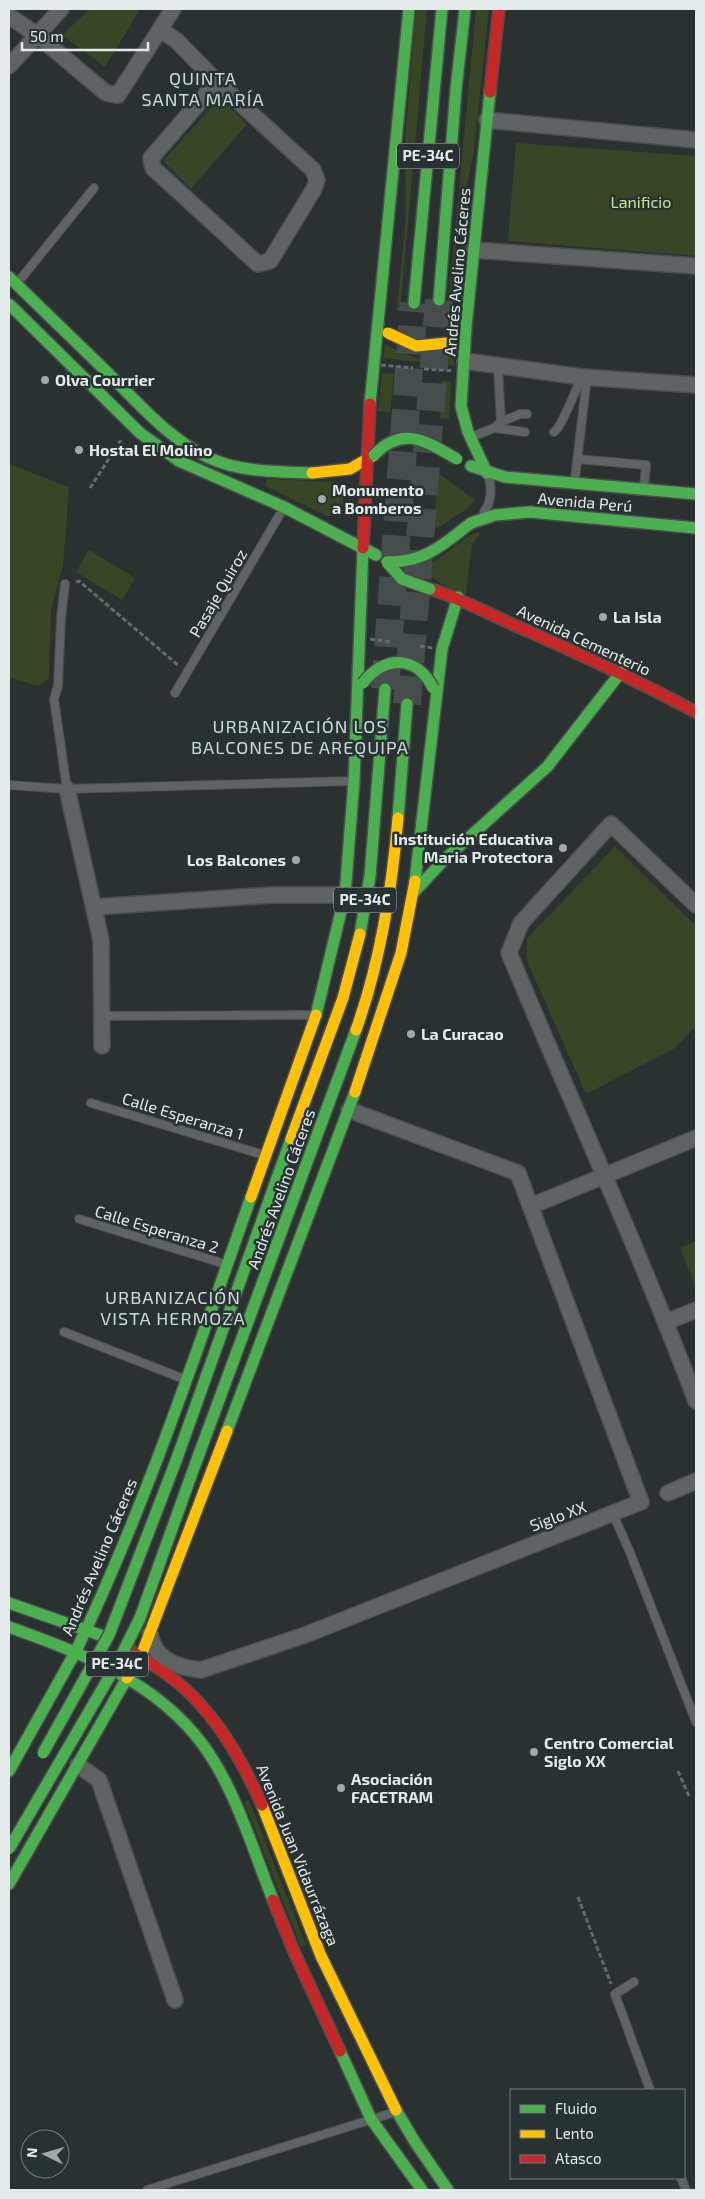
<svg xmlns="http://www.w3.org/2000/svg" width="705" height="2199" font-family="'Exo 2',sans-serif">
<rect width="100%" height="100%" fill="#2b3030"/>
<!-- green -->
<g fill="#384626">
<path d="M90,9H137L139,11L105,67L62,35Z"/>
<path d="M416,9H427L400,311H397L406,215L405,139Z"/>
<path d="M476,9H489L474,151L458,228L449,316H447Z"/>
<path d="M220,98L247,124L191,189L163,161Z"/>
<path d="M516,143L696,156V256L508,241Z"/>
<path d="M385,344C408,357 428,366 452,351L455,366L383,358Z"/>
<path d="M382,373L394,374L390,412L378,411Z"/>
<path d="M442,381L451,382L449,419L440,418Z"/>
<path d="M9,464L69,487L63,565L51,610L49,678L38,686L9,677Z"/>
<path d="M438,473L475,500L467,509L434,530Z"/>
<path d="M267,479L336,482L343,486C343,498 345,507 337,516H327L265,486Z"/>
<path d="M482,531L472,544L465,599L422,571L470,535Z"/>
<path d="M89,550L135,578L122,600L76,572Z"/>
<path d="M615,846L696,926V1026L675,1048L586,1094L527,961V939Z"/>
<path d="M696,1241V1284L695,1285L680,1248Z"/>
<path d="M249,1800L306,1945L301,1947L244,1802Z"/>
</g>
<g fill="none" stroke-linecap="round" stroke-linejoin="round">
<!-- highway-tunnel -->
<g stroke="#474c4c" stroke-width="28" stroke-dasharray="28 14" stroke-linecap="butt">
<path d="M385,689L414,303"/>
<path d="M407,704L439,300"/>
</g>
<!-- lane casing -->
<g stroke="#4a4e4e" stroke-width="10">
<g id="lane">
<path d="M19,281L94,188"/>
<path d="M501,422L520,414H527"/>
<path d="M494,428L525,432"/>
<path d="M554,432C562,427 576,388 582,377"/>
<path d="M474,436L494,428L501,422L498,367"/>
<path d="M577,459L646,465L644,487"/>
<path d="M575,479L587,377"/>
<path d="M484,512C492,501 492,490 489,478"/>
<path d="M65,584L61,618L58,686L54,699L67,789"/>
<path d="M175,693L283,509"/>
<path d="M9,785L67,789L352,781"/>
<path d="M103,1016L314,1015"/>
<path d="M91,1103L264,1155"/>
<path d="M79,1219L225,1264"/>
<path d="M64,1332L184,1379"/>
<path d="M613,1514L629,1550L696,1722"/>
<path d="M634,1982L615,1994L650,2090"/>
<path d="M681,2178L686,2190"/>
<path d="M147,2190L395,2112"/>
</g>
</g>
<!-- street casing -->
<g stroke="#4a4e4e" stroke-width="18">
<g id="street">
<path d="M9,16L37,35L106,93L118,95L173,9"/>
<path d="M161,30L177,41L217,82L313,170L317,180L314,189L270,261L258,264L153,168L151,158L217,82"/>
<path d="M9,66L61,9"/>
<path d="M487,120L696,140"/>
<path d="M474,250L696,266"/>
<path d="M465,361L582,377L696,385"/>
<path d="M67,789L101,940L102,1046"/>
<path d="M696,905L611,824L521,923L509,953C571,1102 639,1249 696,1401"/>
<path d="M95,907L271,895H345"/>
<path d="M531,1206L696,1138"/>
<path d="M666,1322L696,1310"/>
<path d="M668,1493L696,1481"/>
<path d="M150,1634C154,1659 178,1668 201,1670L305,1635L641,1502L518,1173L349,1110"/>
<path d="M78,1765L99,1780L175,2000"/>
</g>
</g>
<!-- fast casing -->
<g stroke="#4a4e4e" stroke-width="14">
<g id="fast">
<path d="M9,277C42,309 75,341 108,373C138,403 168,438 207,457C238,472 277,472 312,473"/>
<path d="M439,300L456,89L465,9"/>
<path d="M414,303L442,9"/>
<path d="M9,304L140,433L179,461L284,507L376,555"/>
<path d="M370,404L409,9"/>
<path d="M471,466L505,477L696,494"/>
<path d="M487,473L468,432L461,406L466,327L490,92"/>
<path d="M453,537L471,523L495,515L530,512L696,528"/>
<path d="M398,818L407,704"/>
<path d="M415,881L442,649L458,597"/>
<path d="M415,891L444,860L547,767L621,672"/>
<path d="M360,934L370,876L385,689"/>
<path d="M316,1015L345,895L354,781L363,548"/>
<path d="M227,1431L355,1092"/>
<path d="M176,1461L291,1139"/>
<path d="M195,1465L356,1030"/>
<path d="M9,1603L100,1635"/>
<path d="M9,1627C81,1653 156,1681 203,1745C235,1788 253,1850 273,1900"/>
<path d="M76,1651C146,1505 197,1350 251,1197"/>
<path d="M9,1771L76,1651"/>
<path d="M9,1884L127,1678"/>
<path d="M340,2051L371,2119L422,2190"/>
<path d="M396,2110L415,2142L448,2190"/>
</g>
</g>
<!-- slow casing -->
<g stroke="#4a4e4e" stroke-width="14">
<g id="slow">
<path d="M312,473L350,469L374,455"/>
<path d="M356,1030C380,963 392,889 398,818"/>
<path d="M355,1092L401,953L415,881"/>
<path d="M291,1139L343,998L360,934"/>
<path d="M251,1197L316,1015"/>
<path d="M127,1678L141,1656L227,1431"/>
<path d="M262,1805L321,1956L396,2110"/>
</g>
</g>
<!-- jam casing -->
<g stroke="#4a4e4e" stroke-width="14">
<g id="jam">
<path d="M490,92L499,9"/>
<path d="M363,548L370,404"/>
<path d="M430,589C460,598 485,612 514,625C576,652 636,680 696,712"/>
<path d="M129,1650C142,1658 156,1666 168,1675C212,1707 240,1756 262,1805"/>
<path d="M273,1900L295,1954L340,2051"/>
</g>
</g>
<!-- path -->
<g stroke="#666a6a" stroke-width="3" stroke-dasharray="5 2.5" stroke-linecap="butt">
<path d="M90,488L121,440"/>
<path d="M76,582L79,581L179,666"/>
<path d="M678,1771L689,1796"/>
<path d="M578,1897L611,1984"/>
</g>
<!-- lane -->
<use href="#lane" stroke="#5f6363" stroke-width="8"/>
<!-- street -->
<use href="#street" stroke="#5f6363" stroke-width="15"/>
<!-- fast -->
<use href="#fast" stroke="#4caf50" stroke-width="11"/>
<!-- slow -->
<use href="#slow" stroke="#ffc107" stroke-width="11"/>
<!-- jam -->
<use href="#jam" stroke="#c62828" stroke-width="11"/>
<!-- fast-bridge casing -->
<g stroke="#4a4e4e" stroke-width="14" stroke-linecap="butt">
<g id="fast-bridge">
<path d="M374,455C403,425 426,441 457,459"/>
<path d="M387,562L402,579L430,589"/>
<path d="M387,562C415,562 431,554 453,537"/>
<path d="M363,683C385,655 417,655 433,688"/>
<path d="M43,1753L109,1635L176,1461"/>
<path d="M9,1849L118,1662L140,1618L195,1465"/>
</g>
</g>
<!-- slow-bridge casing -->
<g stroke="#4a4e4e" stroke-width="14" stroke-linecap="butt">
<path id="slow-bridge" d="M388,333L416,346L447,343"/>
</g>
<!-- path-bridge -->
<g stroke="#666a6a" stroke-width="3" stroke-dasharray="5 2.5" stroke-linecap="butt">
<path d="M381,365L413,368"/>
<path d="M424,369L454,371"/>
<path d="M370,639L392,642"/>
<path d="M420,646L433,648"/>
</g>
<!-- fast-bridge -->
<use href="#fast-bridge" stroke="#4caf50" stroke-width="11"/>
<!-- slow-bridge -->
<use href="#slow-bridge" stroke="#ffc107" stroke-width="11"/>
</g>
<!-- markers -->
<g fill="#a3a9a9" stroke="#293232" stroke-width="2">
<circle cx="45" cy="380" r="5"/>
<circle cx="79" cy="450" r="5"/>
<circle cx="322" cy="499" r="5"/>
<circle cx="603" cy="617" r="5"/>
<circle cx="563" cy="848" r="5"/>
<circle cx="296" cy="860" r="5"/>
<circle cx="411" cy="1034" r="5"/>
<circle cx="534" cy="1752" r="5"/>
<circle cx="341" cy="1788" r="5"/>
</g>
<g text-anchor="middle" stroke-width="5" stroke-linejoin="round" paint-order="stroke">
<!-- shield labels -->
<g fill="#293232" stroke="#acb3b3" stroke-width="1">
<rect x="397" y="143.5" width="62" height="25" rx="4"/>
<rect x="334" y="887.5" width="62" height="25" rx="4"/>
<rect x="86" y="1651.5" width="62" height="25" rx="4"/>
</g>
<g font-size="15" font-weight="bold" fill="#e4eaea">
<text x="428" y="161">PE-34C</text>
<text x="365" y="905">PE-34C</text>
<text x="117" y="1669">PE-34C</text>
</g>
<!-- park labels -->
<g font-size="16" fill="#c1e98e" stroke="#293232">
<text x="641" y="208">Lanificio</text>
</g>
<!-- street labels -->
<g font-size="16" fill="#e4eaea" stroke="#293232">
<text transform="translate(457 272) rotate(-85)" y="6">Andrés Avelino Cáceres</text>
<text transform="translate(585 502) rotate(5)" y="6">Avenida Perú</text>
<text transform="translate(218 593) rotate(-60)" y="6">Pasaje Quiroz</text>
<text transform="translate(584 640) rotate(25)" y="6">Avenida Cementerio</text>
<text transform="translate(183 1116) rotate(17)" y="6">Calle Esperanza 1</text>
<text transform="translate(281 1189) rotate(-70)" y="6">Andrés Avelino Cáceres</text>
<text transform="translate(157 1229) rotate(17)" y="6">Calle Esperanza 2</text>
<text transform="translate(558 1516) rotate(-20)" y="6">Siglo XX</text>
<text transform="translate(99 1557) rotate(-67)" y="6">Andrés Avelino Cáceres</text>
<text transform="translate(298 1855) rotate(68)" y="6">Avenida Juan Vidaurrázaga</text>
</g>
<!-- poi labels -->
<g font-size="16" font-weight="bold" fill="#e4eaea" stroke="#293232" text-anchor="start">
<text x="55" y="386">Olva Courrier</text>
<text x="89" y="456">Hostal El Molino</text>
<text x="332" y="496">Monumento<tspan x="332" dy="18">a Bomberos</tspan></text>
<text x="613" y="623">La Isla</text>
<text x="553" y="845" text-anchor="end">Institución Educativa<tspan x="553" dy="18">Maria Protectora</tspan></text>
<text x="286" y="866" text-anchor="end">Los Balcones</text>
<text x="421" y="1040">La Curacao</text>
<text x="544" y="1749">Centro Comercial<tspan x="544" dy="18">Siglo XX</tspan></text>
<text x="351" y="1785">Asociación<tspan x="351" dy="18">FACETRAM</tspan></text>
</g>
<!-- neighbourhood labels -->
<g font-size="18" letter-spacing="1" fill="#cdd9d9" stroke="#293232">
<text x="203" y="85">QUINTA<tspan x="203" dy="21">SANTA MARÍA</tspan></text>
<text x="300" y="733">URBANIZACIÓN LOS<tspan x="300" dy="21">BALCONES DE AREQUIPA</tspan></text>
<text x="173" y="1304">URBANIZACIÓN<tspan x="173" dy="21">VISTA HERMOZA</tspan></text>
</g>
</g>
<!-- border -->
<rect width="705" height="2199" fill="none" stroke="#e4eaea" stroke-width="20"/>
<!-- legend -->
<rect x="510" y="2089" width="175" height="90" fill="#293232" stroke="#747c7c"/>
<rect x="520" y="2105" width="25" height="8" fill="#4caf50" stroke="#747c7c"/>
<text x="555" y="2114" font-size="15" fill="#e4eaea">Fluido</text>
<rect x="520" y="2130" width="25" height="8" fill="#ffc107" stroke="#747c7c"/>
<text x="555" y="2139" font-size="15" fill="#e4eaea">Lento</text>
<rect x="520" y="2155" width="25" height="8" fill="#c62828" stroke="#747c7c"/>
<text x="555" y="2164" font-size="15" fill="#e4eaea">Atasco</text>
<!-- north arrow -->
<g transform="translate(45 2154) rotate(275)"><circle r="24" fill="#293232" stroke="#747c7c"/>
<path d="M0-4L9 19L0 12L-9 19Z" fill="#a3a9a9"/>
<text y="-8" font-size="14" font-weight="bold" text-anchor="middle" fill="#e4eaea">N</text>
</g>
<!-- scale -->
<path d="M22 42v8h126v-8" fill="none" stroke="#e4eaea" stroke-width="2.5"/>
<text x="30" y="42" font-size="15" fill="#e4eaea" stroke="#293232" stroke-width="4" paint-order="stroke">50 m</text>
</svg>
